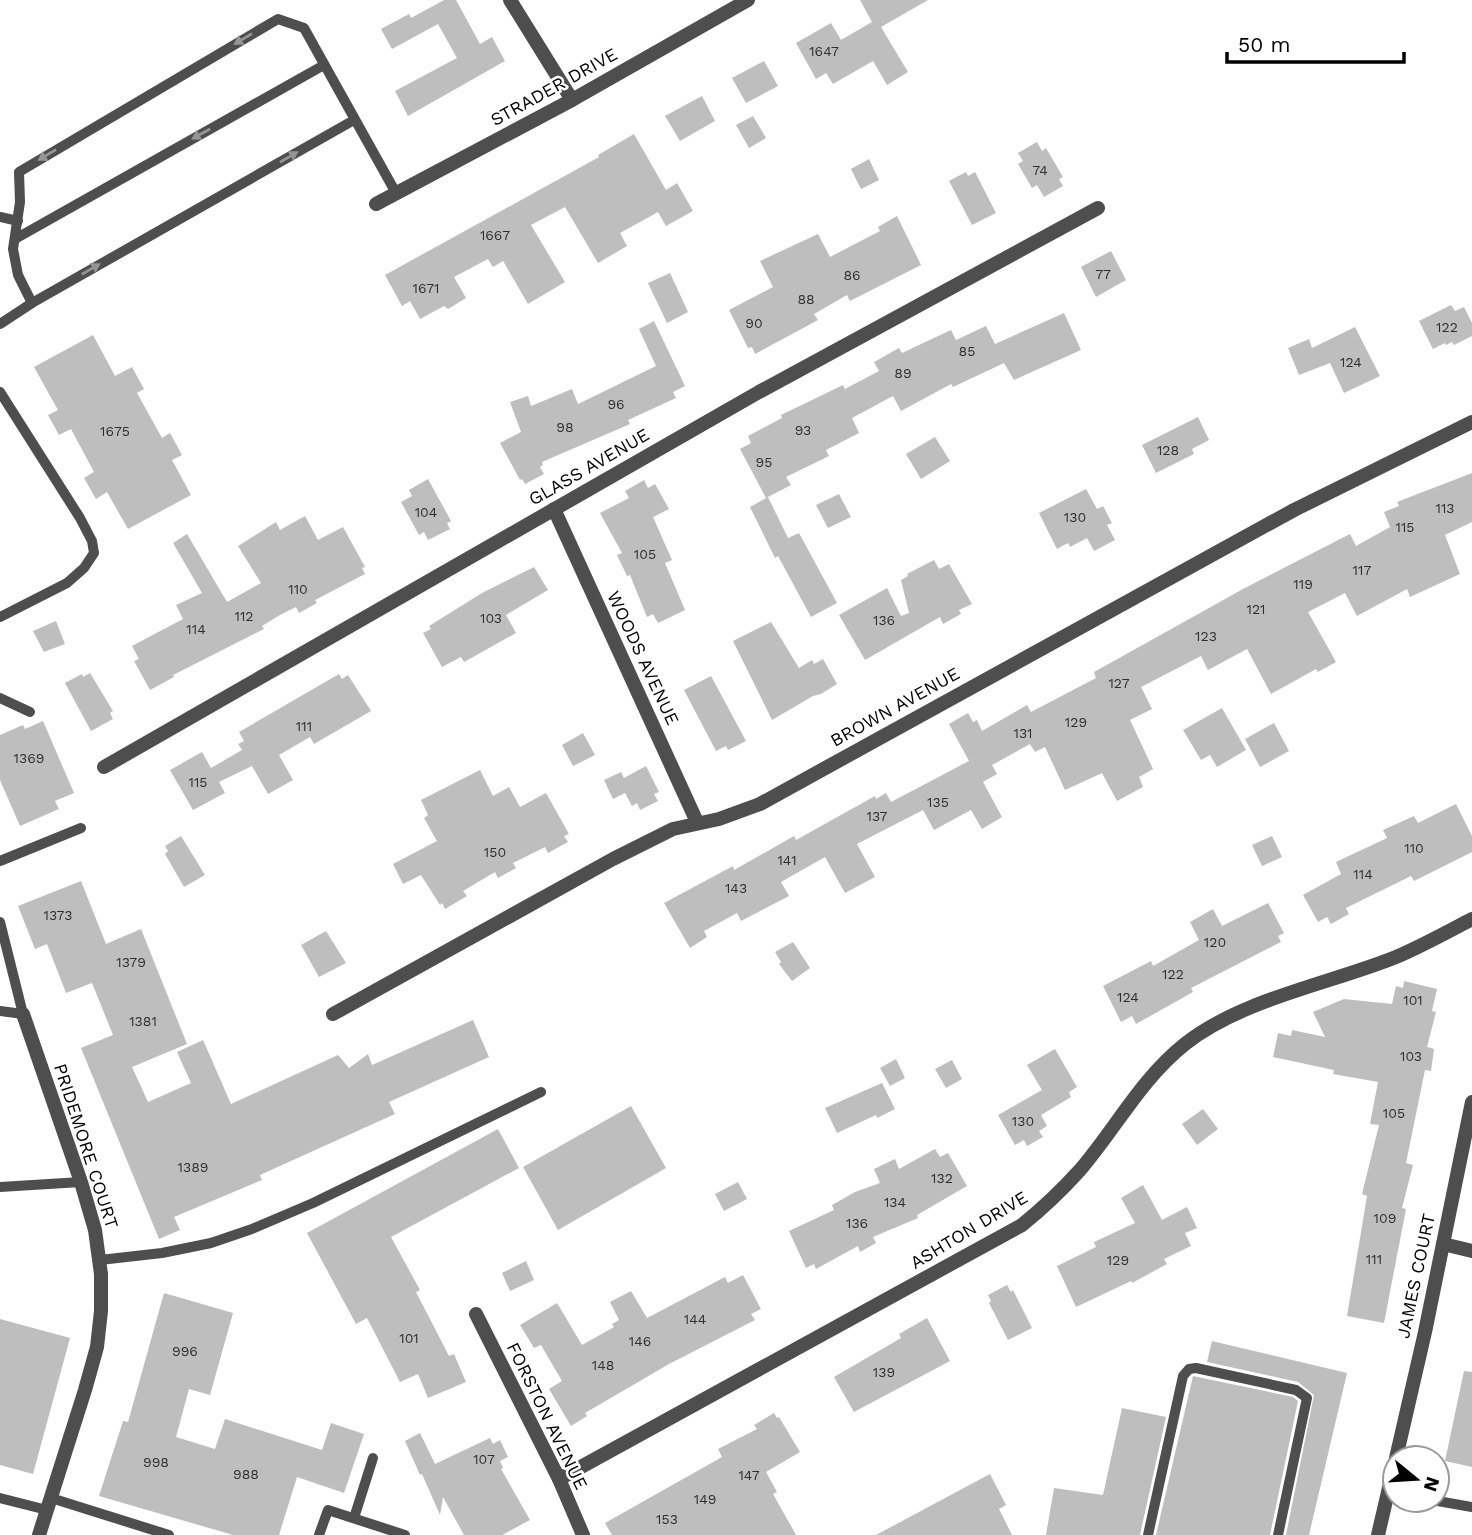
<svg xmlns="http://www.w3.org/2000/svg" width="1472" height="1535" font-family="'Work Sans',sans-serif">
<rect width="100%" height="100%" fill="#fff"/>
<!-- building -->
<g fill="#bebebe">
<path d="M444,0H456L480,44L492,37L505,61L408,116L395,91L457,58L438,24L392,49L381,29L409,14L411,18Z"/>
<path d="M860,0H928L881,27L908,72L887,85L873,61L833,84L826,73L816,79L796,43L831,23L841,40L872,22Z"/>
<path d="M764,61L778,86L746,103L732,78Z"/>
<path d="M702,96L715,121L680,141L665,116Z"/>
<path d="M753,116L766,138L749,148L736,125Z"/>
<path d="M634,134L666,190L677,183L693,211L666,226L658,212L620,233L627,246L598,263L565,207L531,225L565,282L528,304L503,261L493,267L488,259L454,277L466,298L448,309L444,306L420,319L410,301L402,306L385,275L599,157L598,155Z"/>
<path d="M1037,142L1042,151L1046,148L1063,177L1059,179L1063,186L1044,197L1037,185L1032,188L1018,164L1023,161L1018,153Z"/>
<path d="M869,159L879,180L861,189L851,169Z"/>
<path d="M966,172L968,176L975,172L996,213L972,225L949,181Z"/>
<path d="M897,216L921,265L850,301L847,295L814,314L818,320L755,354L752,347L748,348L729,310L773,287L760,261L818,234L830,257L880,231L878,227Z"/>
<path d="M1111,251L1126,280L1096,297L1081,267Z"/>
<path d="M670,273L688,312L667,323L648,283Z"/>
<path d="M1451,305L1455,311L1464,307L1472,323V336L1454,345L1452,342L1446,345L1445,343L1433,349L1419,321Z"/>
<path d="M1064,313L1081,350L1014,380L1004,363L953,387L951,384L901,411L893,396L852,418L859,433L826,450L829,456L786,477L791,485L766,498L740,449L751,443L748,436L782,418L781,415L843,385L845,389L879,371L874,362L899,348L902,353L951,330L956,340L986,326L995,344Z"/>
<path d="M654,321L685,386L673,392L676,398L628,420L630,424L542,462L543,465L540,467L544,474L525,484L522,479L520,480L500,443L521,432L510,402L528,396L531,406L572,389L578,404L656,366L639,329Z"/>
<path d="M1355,327L1380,376L1344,393L1330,363L1299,375L1288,348L1309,339L1312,348Z"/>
<path d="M93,335L115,376L132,367L144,389L137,393L162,438L170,433L182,455L172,460L191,495L128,529L107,492L96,499L84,478L94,472L71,429L59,435L48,415L58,410L34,367Z"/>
<path d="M1198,417L1209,440L1192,449L1194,454L1156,473L1142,445Z"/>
<path d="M935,437L950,461L921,479L906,454Z"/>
<path d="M1472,473V522L1445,535L1460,574L1410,597L1407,589L1357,616L1345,593L1308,612L1336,662L1318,672L1316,669L1271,694L1247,649L1208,670L1201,656L1141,687L1152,709L1130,720L1153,769L1139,777L1143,787L1117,801L1102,773L1065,790L1045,747L1035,752L1030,744L992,765L997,774L983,782L1002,817L982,829L971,810L934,830L923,810L857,844L875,877L845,893L825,857L781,882L789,896L741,921L737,913L704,931L707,937L690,948L664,903L733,866L734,870L794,836L796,840L875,796L876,799L886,793L891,802L969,761L949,724L968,713L973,722L977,720L982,731L1027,705L1031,712L1096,678L1094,672L1243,589L1350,534L1356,546L1390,527L1384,512L1399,506L1397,502Z"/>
<path d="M428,479L451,521L447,523L450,529L428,540L424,532L419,535L401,502L412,496L409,490Z"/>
<path d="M644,480L648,488L655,484L669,509L653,517L672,560L665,563L685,610L658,623L653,614L647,617L630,575L627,576L617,555L622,553L600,513L629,498L625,491Z"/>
<path d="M1086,489L1097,509L1103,506L1112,523L1107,525L1115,540L1094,551L1087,538L1070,547L1068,543L1057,549L1039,513Z"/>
<path d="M839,494L851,517L828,528L816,505Z"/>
<path d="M768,497L788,538L799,533L837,603L811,617L778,556L775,558L750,507Z"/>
<path d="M305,516L318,540L343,527L365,567L362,568L365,574L315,600L317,603L299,613L296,607L280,615L262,626L264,629L173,675L174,677L150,690L134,661L139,659L132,646L183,619L176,605L202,593L173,543L187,534L227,602L261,583L238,546L276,522L280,530Z"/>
<path d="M934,560L939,569L949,564L972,604L959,610L961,614L943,624L940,617L865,660L839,615L887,588L901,616L909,613L901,580L908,576L907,574Z"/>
<path d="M534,567L548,590L506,615L516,633L464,662L461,657L442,667L423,633L431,629L429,626L482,593Z"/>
<path d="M56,621L65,644L44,652L33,631Z"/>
<path d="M771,622L799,668L812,660L814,664L823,659L837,684L821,694L813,696L772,720L733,641Z"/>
<path d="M90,673L113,711L110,713L113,719L91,731L65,683L82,674L83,677Z"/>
<path d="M339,674L342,679L348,675L371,711L314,744L310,737L279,755L293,780L268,794L252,766L219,782L225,793L193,810L170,770L202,752L211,768L242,750L238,744L244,741L239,732Z"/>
<path d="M711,676L746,741L728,750L726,746L716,751L684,690Z"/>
<path d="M1222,708L1246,750L1217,767L1210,755L1201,760L1183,730Z"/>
<path d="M43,721L74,793L55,801L59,809L20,826L0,780V735L23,725L25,729Z"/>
<path d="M1274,723L1289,751L1260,767L1245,739Z"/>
<path d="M583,733L595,755L573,766L562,745Z"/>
<path d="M646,766L659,792L654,794L658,801L640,810L637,803L632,806L625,793L613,799L604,780L621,772L624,778Z"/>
<path d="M480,770L493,796L509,787L520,807L546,793L569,834L564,836L568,842L548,853L545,847L513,863L516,868L498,878L495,872L463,891L467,896L445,909L442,903L440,905L421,875L403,884L393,864L437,841L424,818L428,815L421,800Z"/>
<path d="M1456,804L1472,836V852L1414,881L1411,876L1346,908L1349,914L1331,924L1327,917L1318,922L1303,895L1341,874L1336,862L1387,838L1383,830L1414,816L1418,823Z"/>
<path d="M181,836L205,875L184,887L165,854L168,851L165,846Z"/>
<path d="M1272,836L1282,857L1262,866L1252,845Z"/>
<path d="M81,881L106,944L141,929L187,1044L132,1067L148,1102L191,1083L177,1052L203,1040L231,1104L338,1055L349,1068L368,1054L372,1065L473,1020L489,1057L389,1102L395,1114L260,1175L262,1180L174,1217L180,1230L159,1239L81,1048L113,1035L92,983L66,993L47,944L35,949L18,906Z"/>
<path d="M1268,903L1284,933L1278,936L1281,942L1191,988L1193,992L1136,1024L1132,1016L1121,1022L1103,986L1151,961L1153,966L1199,940L1190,922L1213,909L1222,926Z"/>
<path d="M326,931L346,963L319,977L301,945Z"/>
<path d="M793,942L810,968L792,981L779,964L781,962L775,952Z"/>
<path d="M1404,981L1437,989L1432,1011L1436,1012L1427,1047L1434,1049L1431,1071L1425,1070L1406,1163L1413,1165L1402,1208L1406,1209L1384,1323L1347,1316L1367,1196L1362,1194L1379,1125L1370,1124L1378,1082L1333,1074L1334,1070L1273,1057L1278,1033L1291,1036L1292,1030L1325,1037L1313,1012L1344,999L1392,1004L1396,986L1403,988Z"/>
<path d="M1055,1049L1077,1087L1069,1092L1071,1097L1041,1115L1047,1126L1039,1131L1043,1137L1027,1146L1024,1140L1015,1145L998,1115L1042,1090L1027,1065Z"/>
<path d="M896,1059L905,1078L890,1086L880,1068Z"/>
<path d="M952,1060L962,1079L946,1088L935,1069Z"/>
<path d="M882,1083L895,1109L877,1118L876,1115L837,1133L825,1108Z"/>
<path d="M631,1106L666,1168L558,1230L523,1167Z"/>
<path d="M1203,1109L1218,1129L1197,1145L1182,1124Z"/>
<path d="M498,1129L519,1168L391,1237L420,1290L416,1292L449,1356L454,1354L466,1382L428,1398L418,1374L400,1382L367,1318L356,1324L307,1233Z"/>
<path d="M935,1149L940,1157L948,1153L967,1186L917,1215L918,1218L873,1237L876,1243L860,1252L858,1246L816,1269L814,1264L806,1268L789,1231L834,1210L832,1205L855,1192L880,1183L874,1169L895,1159L899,1169Z"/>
<path d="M738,1182L747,1199L724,1211L715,1194Z"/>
<path d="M1143,1185L1162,1220L1187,1207L1197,1228L1185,1233L1191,1246L1164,1259L1167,1264L1132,1283L1131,1281L1076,1307L1057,1266L1096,1247L1094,1242L1135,1223L1121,1198Z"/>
<path d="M526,1261L534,1280L510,1291L502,1273Z"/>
<path d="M743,1275L761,1309L751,1314L755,1320L669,1364L585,1413L587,1416L571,1426L549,1389L562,1381L541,1345L534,1348L520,1325L557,1303L582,1345L614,1327L612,1324L619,1320L610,1302L631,1291L647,1318L725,1277L728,1283Z"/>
<path d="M1007,1285L1011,1292L1013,1290L1032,1328L1008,1340L989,1303L991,1301L988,1295Z"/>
<path d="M164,1293L233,1313L210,1395L189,1389L176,1437L215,1449L225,1419L322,1450L331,1423L364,1434L344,1493L297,1477L279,1535H233L99,1496L123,1421L128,1422Z"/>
<path d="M927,1318L950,1361L854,1412L834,1377L901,1338L899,1334Z"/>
<path d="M0,1319L70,1338L33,1474L0,1465Z"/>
<path d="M1212,1341L1347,1373L1309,1535H1286L1314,1395L1298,1382L1207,1362Z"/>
<path d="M1464,1371L1472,1372V1467L1445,1461Z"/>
<path d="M1193,1376L1293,1397L1298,1401L1270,1535H1156Z"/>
<path d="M1122,1408L1166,1417L1140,1535H1046L1054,1488L1103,1495Z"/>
<path d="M774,1413L777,1418L779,1417L800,1452L766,1472L777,1492L773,1494L796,1535H612L605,1523L722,1457L718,1449L757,1429L754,1425Z"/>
<path d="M420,1433L435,1464L490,1438L493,1444L500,1440L508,1457L500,1461L503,1468L501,1469L530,1520L502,1535H464L443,1497L440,1515L422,1474L420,1475L405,1441Z"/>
<path d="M990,1474L1006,1505L999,1509L1012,1535H876Z"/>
</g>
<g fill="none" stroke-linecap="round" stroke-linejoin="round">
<!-- lane -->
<g stroke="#4e4e4e" stroke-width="10">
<path d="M0,217L18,221"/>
<path d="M15,239L324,65"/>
<path d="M32,303L18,275L13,249L20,202L19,172L278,19L304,28L396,193"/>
<path d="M0,324L32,303L354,120"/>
<path d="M0,392L80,518L92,541L94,553L84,568L67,583L0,617"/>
<path d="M0,698L30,712"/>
<path d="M0,861L81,828"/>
<path d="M0,922L23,1014L0,1011"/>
<path d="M0,1187L81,1182"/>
<path d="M100,1260L162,1253L211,1243L252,1229L313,1203L541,1092"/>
<path d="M0,1498L47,1510"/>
<path d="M51,1498L169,1535"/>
<path d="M1432,1500L1472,1507"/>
<path d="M354,1518L373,1458"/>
<path d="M319,1535L328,1510L405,1535"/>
<path d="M1148,1535L1183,1376L1189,1369L1196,1368L1296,1390L1307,1398L1278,1535"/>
</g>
<!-- street -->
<g stroke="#4e4e4e" stroke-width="14">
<path d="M510,0L572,100"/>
<path d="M376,204L572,100L748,0"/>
<path d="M554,509L697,822"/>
<path d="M104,767L759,392L1098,208"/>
<path d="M23,1014L81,1182L95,1230L101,1274V1311L97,1347L85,1390L39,1535"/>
<path d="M333,1014L613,859L673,829L719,819L760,804L1294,510L1472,422"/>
<path d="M1443,1244L1472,1251"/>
<path d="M476,1314L559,1479L583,1535"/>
<path d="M1396,1458L1425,1332L1472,1102"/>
<path d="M559,1479L1022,1225C1043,1208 1062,1190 1080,1170C1116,1128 1141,1079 1185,1044C1242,999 1329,984 1396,957C1422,946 1447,932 1472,919"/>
<path d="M1378,1535L1395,1462"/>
</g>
</g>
<!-- one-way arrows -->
<defs><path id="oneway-solid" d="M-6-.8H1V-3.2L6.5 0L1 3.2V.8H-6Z" transform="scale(1.75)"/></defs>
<g fill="#959595">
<use href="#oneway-solid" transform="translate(243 39) rotate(149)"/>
<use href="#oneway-solid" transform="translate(201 134) rotate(151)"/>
<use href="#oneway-solid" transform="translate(47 155) rotate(149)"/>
<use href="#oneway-solid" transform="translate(289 157) rotate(-30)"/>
<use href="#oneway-solid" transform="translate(91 269) rotate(-30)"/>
</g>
<g text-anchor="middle" stroke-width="5" stroke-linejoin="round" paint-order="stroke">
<!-- number labels -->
<g font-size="14" fill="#303030">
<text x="824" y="56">1647</text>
<text x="1040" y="175">74</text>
<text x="495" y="240">1667</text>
<text x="1103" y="279">77</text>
<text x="852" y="280">86</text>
<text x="426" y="293">1671</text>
<text x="806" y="304">88</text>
<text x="754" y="328">90</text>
<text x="1447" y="332">122</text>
<text x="967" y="356">85</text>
<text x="1351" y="367">124</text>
<text x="903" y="378">89</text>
<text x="616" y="409">96</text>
<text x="565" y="432">98</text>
<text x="803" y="435">93</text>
<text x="115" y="436">1675</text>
<text x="1168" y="455">128</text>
<text x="764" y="467">95</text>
<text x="1445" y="513">113</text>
<text x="426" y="517">104</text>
<text x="1075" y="522">130</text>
<text x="1405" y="532">115</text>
<text x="645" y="559">105</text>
<text x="1362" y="575">117</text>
<text x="1303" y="589">119</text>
<text x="298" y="594">110</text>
<text x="1256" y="614">121</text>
<text x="244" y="621">112</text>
<text x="491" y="623">103</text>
<text x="884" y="625">136</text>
<text x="196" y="634">114</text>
<text x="1206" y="641">123</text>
<text x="1119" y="688">127</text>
<text x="1076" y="727">129</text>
<text x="304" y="731">111</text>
<text x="1023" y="738">131</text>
<text x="29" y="763">1369</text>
<text x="198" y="787">115</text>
<text x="938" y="807">135</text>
<text x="877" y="821">137</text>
<text x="1414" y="853">110</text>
<text x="495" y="857">150</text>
<text x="787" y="865">141</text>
<text x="1363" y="879">114</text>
<text x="736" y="893">143</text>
<text x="58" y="920">1373</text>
<text x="1215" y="947">120</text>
<text x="131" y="967">1379</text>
<text x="1173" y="979">122</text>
<text x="1128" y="1002">124</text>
<text x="1413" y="1005">101</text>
<text x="143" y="1026">1381</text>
<text x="1411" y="1061">103</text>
<text x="1394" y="1118">105</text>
<text x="1023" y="1126">130</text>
<text x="193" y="1172">1389</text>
<text x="942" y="1183">132</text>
<text x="895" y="1207">134</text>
<text x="1385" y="1223">109</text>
<text x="857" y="1228">136</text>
<text x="1374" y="1264">111</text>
<text x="1118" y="1265">129</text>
<text x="695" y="1324">144</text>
<text x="409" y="1343">101</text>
<text x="640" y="1346">146</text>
<text x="185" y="1356">996</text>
<text x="603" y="1370">148</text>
<text x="884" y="1377">139</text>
<text x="484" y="1464">107</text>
<text x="156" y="1467">998</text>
<text x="246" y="1479">988</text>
<text x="749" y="1480">147</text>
<text x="705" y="1504">149</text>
<text x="667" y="1524">153</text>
</g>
<!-- street labels -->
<g font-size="18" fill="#000" stroke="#fff">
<text transform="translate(554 87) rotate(-29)" y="6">STRADER DRIVE</text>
<text transform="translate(589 467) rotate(-30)" y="6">GLASS AVENUE</text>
<text transform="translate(643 658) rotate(65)" y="6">WOODS AVENUE</text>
<text transform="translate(895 707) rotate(-29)" y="6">BROWN AVENUE</text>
<text transform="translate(86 1146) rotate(72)" y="6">PRIDEMORE COURT</text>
<text transform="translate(969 1230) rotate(-31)" y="6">ASHTON DRIVE</text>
<text transform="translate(1416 1276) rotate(-78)" y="6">JAMES COURT</text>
<text transform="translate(547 1416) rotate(64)" y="6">FORSTON AVENUE</text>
</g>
</g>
<!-- north arrow -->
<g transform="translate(1416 1479) rotate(108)"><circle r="33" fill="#ffffff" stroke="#999999" stroke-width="2"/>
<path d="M0-5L12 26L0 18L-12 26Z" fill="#000000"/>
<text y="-10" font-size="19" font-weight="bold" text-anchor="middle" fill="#000000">N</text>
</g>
<!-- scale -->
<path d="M1227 52v10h177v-10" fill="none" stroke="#000000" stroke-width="3.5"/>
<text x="1238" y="52" font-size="21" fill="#000000" stroke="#ffffff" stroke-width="5" paint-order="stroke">50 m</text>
</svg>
